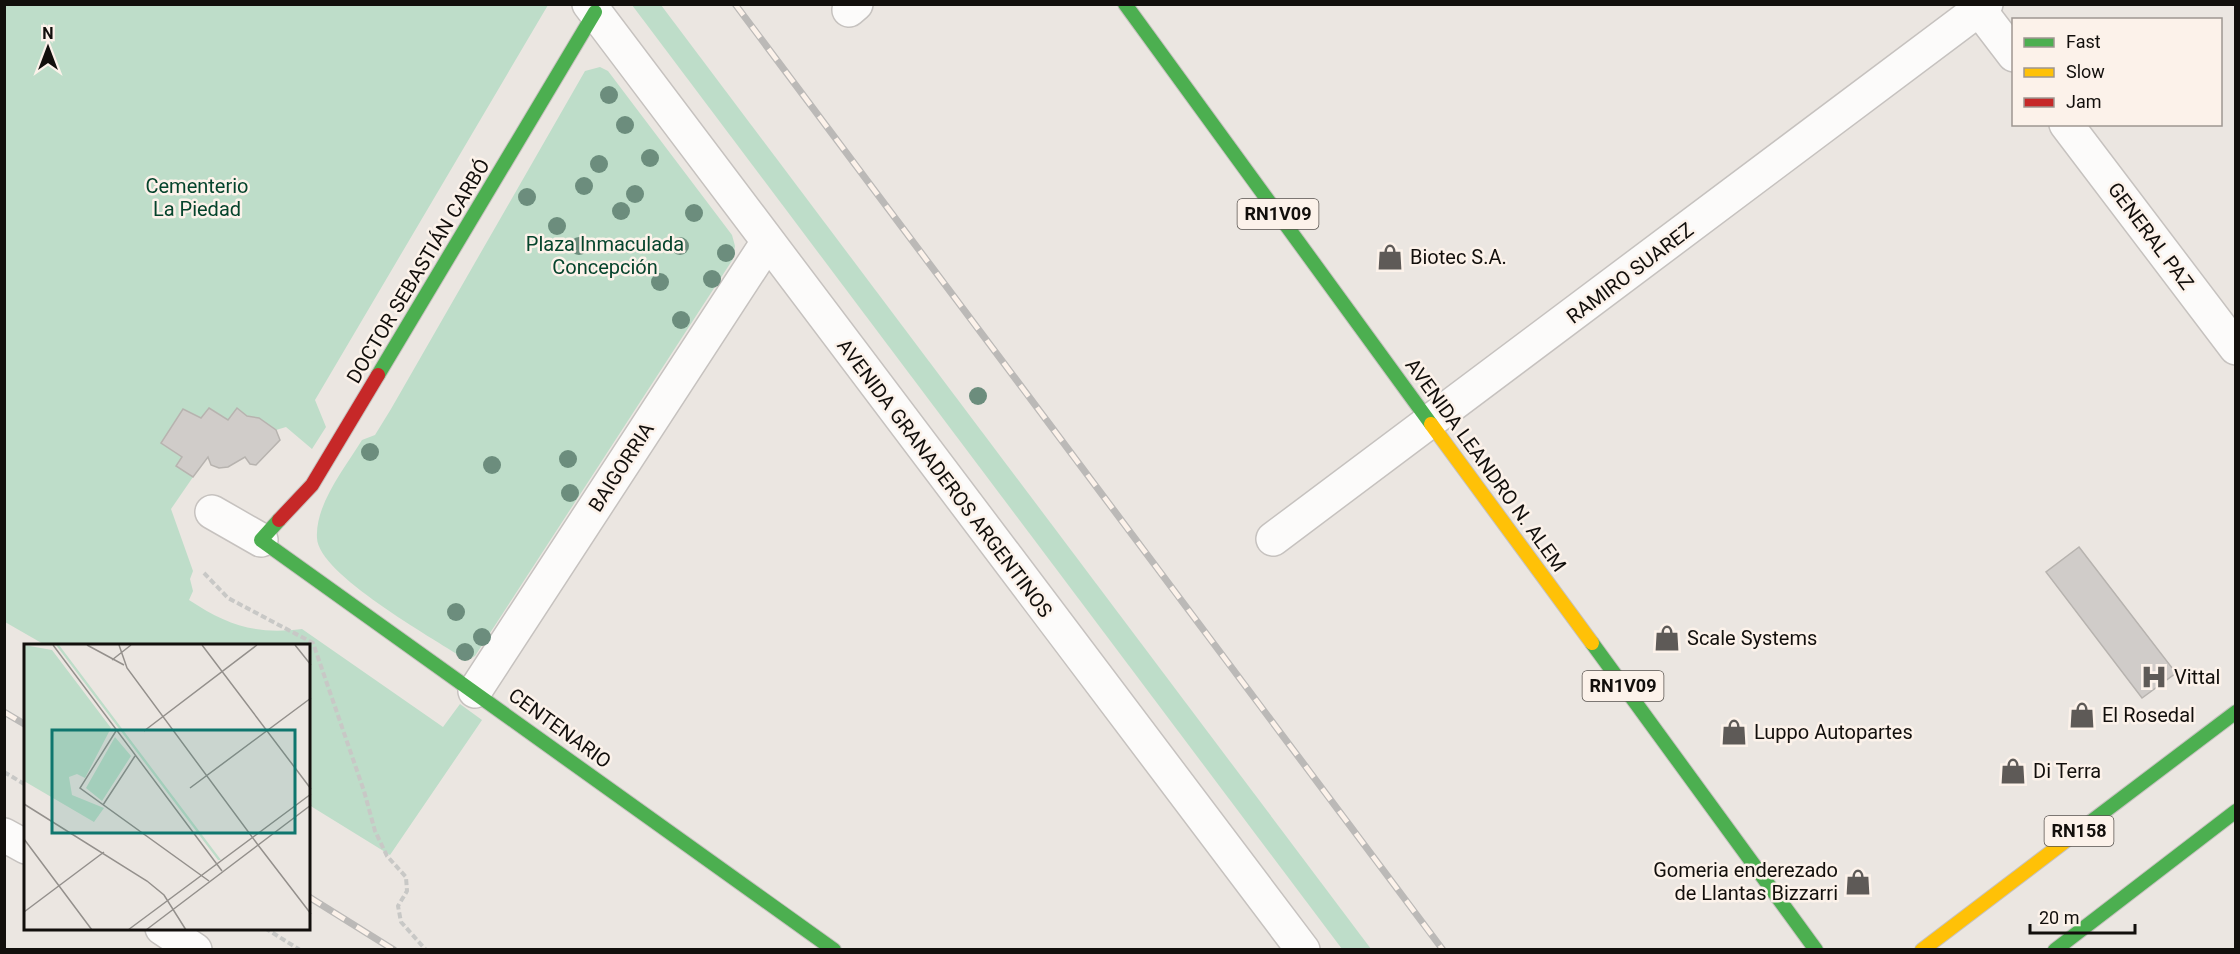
<svg xmlns="http://www.w3.org/2000/svg" width="2240" height="954" font-family="Roboto,sans-serif">
<rect width="100%" height="100%" fill="#ebe6e1"/>
<!-- green -->
<g fill="#beddc9">
<path d="M5,5H548L315,400L326,427L312,449L286,427L276,430L259,418L247,416L237,408L228,420L210,408L201,418L183,409L161,443L182,457L176,466L193,477L171,509L193,571L190,579L193,591L189,600C227,625 255,635 302,629L443,727L460,704L482,720L390,855L309,805V645H45L5,622Z"/>
<path d="M632,5H661L1371,949H1342Z"/>
<path d="M600,67L608,71L732,235L735,246L733,259L475,656L470,659L463,658C433,638 318,574 317,538C315,504 345,468 362,440L375,435L391,409L585,71Z"/>
</g>
<!-- building -->
<g fill="#d0ccc9" stroke="#b7b3af" stroke-width="1.5">
<path d="M209,408L228,420L237,408L247,416L259,418L276,430L280,440L256,465L250,464L245,457L228,467L219,468L211,465L208,457L193,477L176,466L182,457L161,443L183,409L201,418Z"/>
<path d="M2079,547L2176,673L2142,698L2046,572Z"/>
</g>
<g fill="none" stroke-linecap="round" stroke-linejoin="round">
<!-- street casing -->
<g stroke="#c6c2bf" stroke-width="36">
<g id="street">
<path d="M589,4L1303,950"/>
<path d="M1975,4L2014,55"/>
<path d="M849,10L856,4"/>
<path d="M2066,124L2236,348"/>
<path d="M212,512L261,540"/>
<path d="M1273,539L1986,4"/>
<path d="M475,691L767,243"/>
<path d="M4,835L26,847"/>
<path d="M162,928L195,950"/>
</g>
</g>
<!-- fast casing -->
<g stroke="#c6c2bf" stroke-width="16">
<g id="fast">
<path d="M1125,4L1431,424"/>
<path d="M378,375L595,12"/>
<path d="M279,520L261,540L834,950"/>
<path d="M1592,643L1816,950"/>
<path d="M2080,830L2236,712"/>
<path d="M2055,950L2236,811"/>
</g>
</g>
<!-- slow casing -->
<g stroke="#c6c2bf" stroke-width="16">
<g id="slow">
<path d="M1431,424L1592,643"/>
<path d="M1922,950L2080,830"/>
</g>
</g>
<!-- jam casing -->
<g stroke="#c6c2bf" stroke-width="16">
<path id="jam" d="M279,520L312,485L378,375"/>
</g>
<!-- path -->
<g stroke="#c8c8c6" stroke-width="4" stroke-dasharray="6 3" stroke-linecap="butt">
<path d="M204,573L228,598L313,643L364,791L375,831L387,856L406,877L407,891L398,906L401,922L426,950"/>
<path d="M4,772L26,785"/>
<path d="M265,928L300,950"/>
</g>
<!-- street -->
<use href="#street" stroke="#fcfbfa" stroke-width="33"/>
<!-- fast -->
<use href="#fast" stroke="#4caf50" stroke-width="14"/>
<!-- slow -->
<use href="#slow" stroke="#ffc107" stroke-width="14"/>
<!-- jam -->
<use href="#jam" stroke="#c62828" stroke-width="14"/>
<!-- rail casing -->
<g stroke="#bbb9b7" stroke-width="7">
<g id="rail">
<path d="M735,4L1443,950"/>
<path d="M4,712L26,725"/>
<path d="M309,897L394,950"/>
</g>
</g>
<!-- rail -->
<use href="#rail" stroke="#fcf2ea" stroke-width="4.5" stroke-dasharray="14" stroke-linecap="butt"/>
</g>
<!-- trees -->
<g fill="#6c8d7d">
<circle cx="609" cy="95" r="9"/>
<circle cx="625" cy="125" r="9"/>
<circle cx="650" cy="158" r="9"/>
<circle cx="599" cy="164" r="9"/>
<circle cx="584" cy="186" r="9"/>
<circle cx="635" cy="194" r="9"/>
<circle cx="527" cy="197" r="9"/>
<circle cx="621" cy="211" r="9"/>
<circle cx="694" cy="213" r="9"/>
<circle cx="557" cy="226" r="9"/>
<circle cx="579" cy="246" r="9"/>
<circle cx="680" cy="246" r="9"/>
<circle cx="726" cy="253" r="9"/>
<circle cx="712" cy="279" r="9"/>
<circle cx="660" cy="282" r="9"/>
<circle cx="681" cy="320" r="9"/>
<circle cx="978" cy="396" r="9"/>
<circle cx="370" cy="452" r="9"/>
<circle cx="568" cy="459" r="9"/>
<circle cx="492" cy="465" r="9"/>
<circle cx="570" cy="493" r="9"/>
<circle cx="456" cy="612" r="9"/>
<circle cx="482" cy="637" r="9"/>
<circle cx="465" cy="652" r="9"/>
</g>
<!-- icons -->
<defs>
<g id="shop-bare" transform="scale(2.07)"><path d="M-5-2.5h2.3a2.7 3.5 0 0 1 5.4 0H5L5.5 6h-11ZM-1.5-2.5h3a1.5 2.3 0 0 0-3 0Z" fill="#5e5a57" stroke="#fcf2ea" stroke-width="2.5" paint-order="stroke"/></g>
<g id="hospital-bare" transform="scale(2.07)"><path d="M-5-5h3v3.5h4V-5h3V5h-3V1.5h-4V5h-3Z" fill="#5e5a57" stroke="#fcf2ea" stroke-width="2.5" paint-order="stroke"/></g>
</defs>
<g fill-rule="evenodd">
<use href="#shop-bare" x="1390" y="257"/>
<use href="#shop-bare" x="1667" y="638"/>
<use href="#hospital-bare" x="2154" y="677"/>
<use href="#shop-bare" x="2082" y="715"/>
<use href="#shop-bare" x="1734" y="732"/>
<use href="#shop-bare" x="2013" y="771"/>
<use href="#shop-bare" x="1858" y="882"/>
</g>
<g text-anchor="middle" stroke-width="5" stroke-linejoin="round" paint-order="stroke">
<!-- shield labels -->
<g fill="#fcf2ea" stroke="#58534f" stroke-width="1.5">
<rect x="1237.5" y="199" width="81" height="30" rx="4.5"/>
<rect x="1582.5" y="671" width="81" height="30" rx="4.5"/>
<rect x="2044.5" y="816" width="69" height="30" rx="4.5"/>
</g>
<g font-size="18" font-weight="bold" fill="#120f0c">
<text x="1278" y="220">RN1V09</text>
<text x="1623" y="692">RN1V09</text>
<text x="2079" y="837">RN158</text>
</g>
<!-- park labels -->
<g font-size="20" fill="#05442c" stroke="#fcf2ea">
<text x="197" y="193">Cementerio<tspan x="197" dy="23">La Piedad</tspan></text>
<text x="605" y="251">Plaza Inmaculada<tspan x="605" dy="23">Concepción</tspan></text>
</g>
<!-- street labels -->
<g font-size="20" fill="#120f0c" stroke="#fcf2ea">
<text transform="translate(2151 236) rotate(53)" y="7">GENERAL PAZ</text>
<text transform="translate(418 271) rotate(-59)" y="7">DOCTOR SEBASTIÁN CARBÓ</text>
<text transform="translate(1630 273) rotate(-37)" y="7">RAMIRO SUAREZ</text>
<text transform="translate(1486 465) rotate(54)" y="7">AVENIDA LEANDRO N. ALEM</text>
<text transform="translate(621 467) rotate(-57)" y="7">BAIGORRIA</text>
<text transform="translate(945 478) rotate(53)" y="7">AVENIDA GRANADEROS ARGENTINOS</text>
<text transform="translate(560 728) rotate(36)" y="7">CENTENARIO</text>
</g>
<!-- poi labels -->
<g font-size="20" fill="#120f0c" stroke="#fcf2ea" text-anchor="start">
<text x="1410" y="264">Biotec S.A.</text>
<text x="1687" y="645">Scale Systems</text>
<text x="2174" y="684">Vittal</text>
<text x="2102" y="722">El Rosedal</text>
<text x="1754" y="739">Luppo Autopartes</text>
<text x="2033" y="778">Di Terra</text>
<text x="1838" y="877" text-anchor="end">Gomeria enderezado<tspan x="1838" dy="23">de Llantas Bizzarri</tspan></text>
</g>
</g>
<!-- overview -->
<g transform="translate(24 644)">
<rect width="286" height="286" fill="#ebe6e1"/>
<path d="M0,1L28,6L87,84L61,134L53,130L45,133L48,151L80,164L70,178L0,137ZM32,1H35L197,216H194ZM91,93L107,112L78,157L62,144Z" fill="#beddc9"/>
<path fill="none" stroke="#94908c" stroke-width="1.5" d="M29,1L198,227M63,1L100,21M95,1L103,24L234,201M178,1L287,145M271,1L287,21M88,16L107,1M92,87L56,144L185,237M120,87L233,1M166,144L287,54M0,160L123,237L140,251L162,286M79,161L111,112M0,195L68,286M234,201L287,270M0,268L80,208M104,286L287,150M122,286L287,161"/>
<path fill="#0f766e" fill-opacity="0.15" stroke="#0f766e" stroke-width="3" d="M28,86H271V189H28Z"/>
<rect width="286" height="286" fill="none" stroke="#120f0c" stroke-width="3"/>
</g>
<!-- border -->
<rect width="2240" height="954" fill="none" stroke="#120f0c" stroke-width="12"/>
<!-- legend -->
<rect x="2012" y="18" width="210" height="108" fill="#fcf2ea" stroke="#9e9791" stroke-width="1.5"/>
<rect x="2024" y="38" width="30" height="9" fill="#4caf50" stroke="#9e9791" stroke-width="1.5"/>
<text x="2066" y="48" font-size="18" fill="#120f0c">Fast</text>
<rect x="2024" y="68" width="30" height="9" fill="#ffc107" stroke="#9e9791" stroke-width="1.5"/>
<text x="2066" y="78" font-size="18" fill="#120f0c">Slow</text>
<rect x="2024" y="98" width="30" height="9" fill="#c62828" stroke="#9e9791" stroke-width="1.5"/>
<text x="2066" y="108" font-size="18" fill="#120f0c">Jam</text>
<!-- north arrow -->
<g transform="translate(48 48)" stroke="#fcf2ea" stroke-width="4.5" paint-order="stroke">
<path d="M0-4.5L10 22L0 15L-10 22Z" fill="#120f0c"/>
<text y="-9" font-size="16" font-weight="bold" text-anchor="middle" fill="#120f0c">N</text>
</g>
<!-- scale -->
<path d="M2030 924v9h105v-9" fill="none" stroke="#120f0c" stroke-width="3"/>
<text x="2039" y="924" font-size="18" fill="#120f0c" stroke="#fcf2ea" stroke-width="4.5" paint-order="stroke">20 m</text>
</svg>
